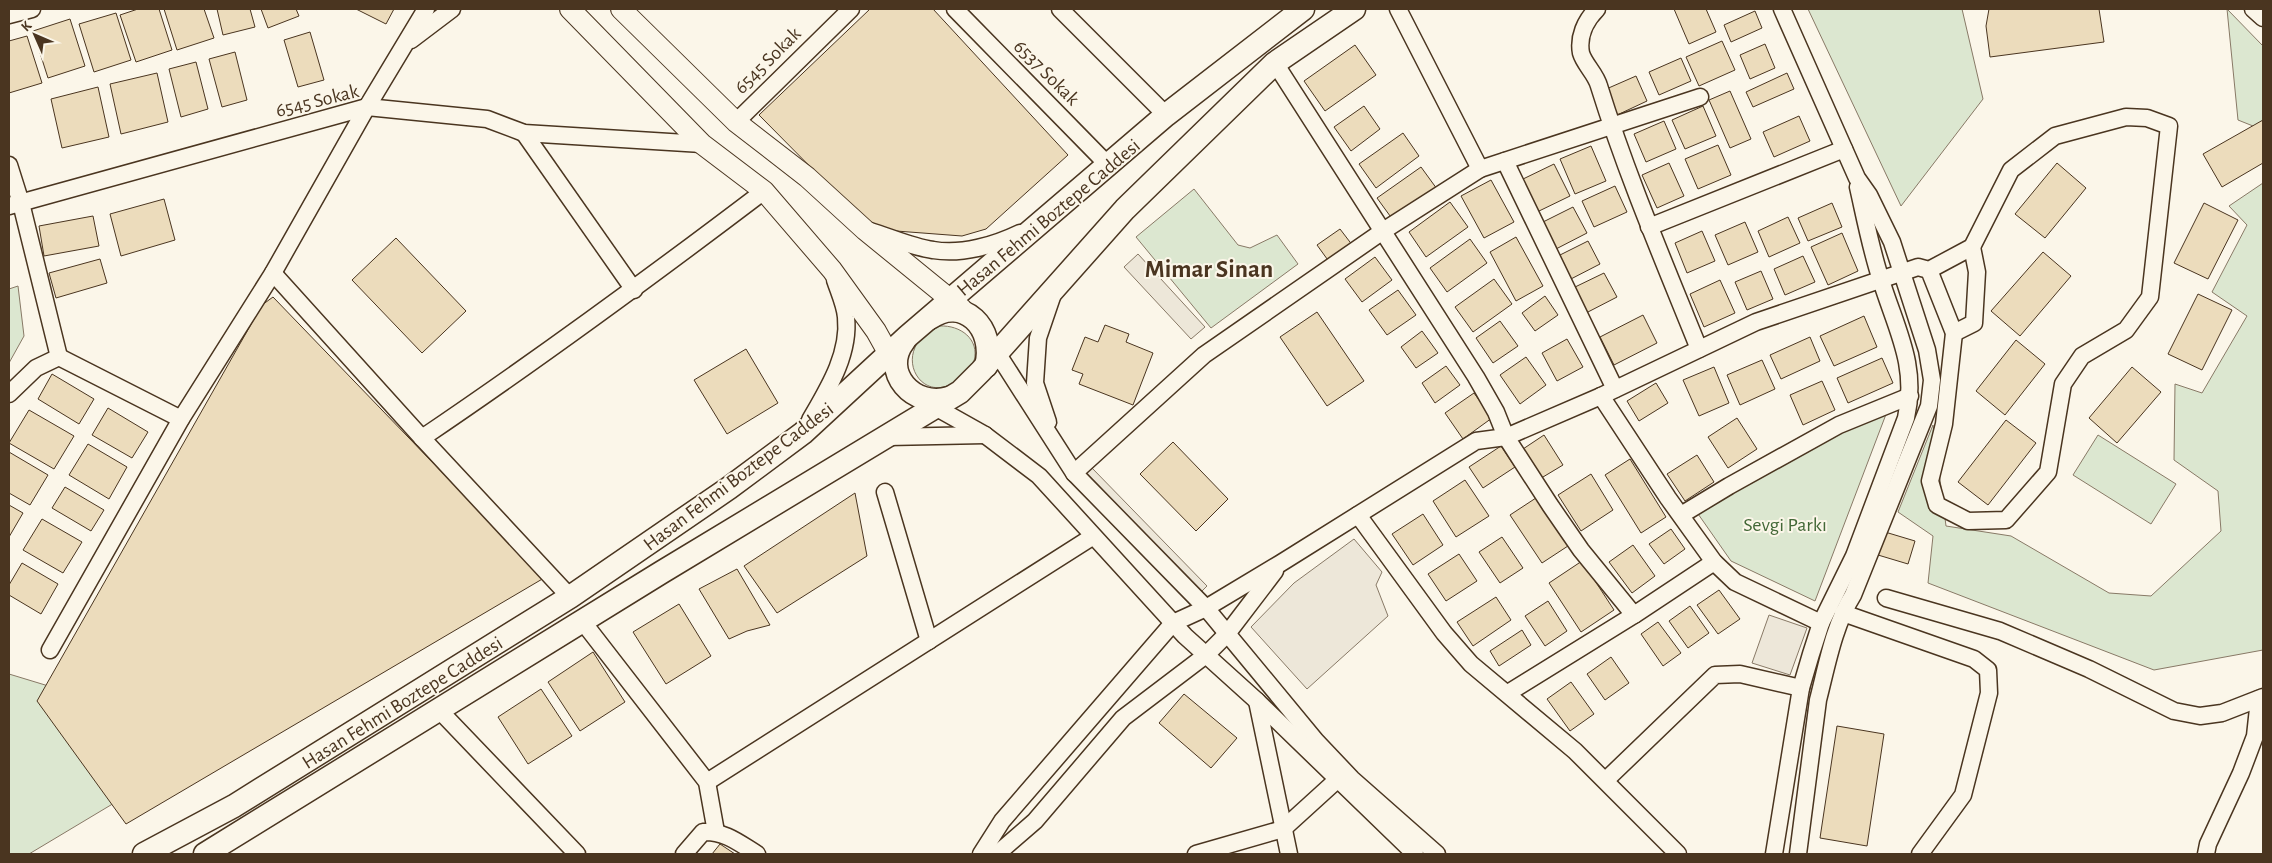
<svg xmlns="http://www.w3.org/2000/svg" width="2272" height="863" font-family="'Alegreya Sans',sans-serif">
<rect width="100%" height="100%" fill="#fbf6e9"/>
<!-- green -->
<g fill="#dce7d0" stroke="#887966">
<path d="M1808,9H1962L1983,99L1901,206Z"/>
<path d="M2227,9L2263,46V130L2238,120Z"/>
<path d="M2263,183V650L2154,670L1928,583L1933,536L1898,512L1933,425L1946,526L2011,536L2109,593L2151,596L2221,531L2218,491L2174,460L2175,384L2202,393L2247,316L2212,292L2247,225L2229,206Z"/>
<path d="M1194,189L1238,245L1250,248L1277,235L1298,264L1211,328L1136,237Z"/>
<path d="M18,286L24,336L9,363V289Z"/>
<path d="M940,326C960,325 980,339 974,361C972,369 966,373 960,378C921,412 886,347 940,326Z"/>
<path d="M1888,409L1815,601L1731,561L1696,511L1788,458Z"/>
<path d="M2098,435L2176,484L2151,524L2073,475Z"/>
<path d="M9,674L134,712L176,766L29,854H9Z"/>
</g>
<!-- parking -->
<g fill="#ede7d9" stroke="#887966">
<path d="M1138,254L1205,327L1191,339L1124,267Z"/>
<path d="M1092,468L1207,586L1197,596L1081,479Z"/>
<path d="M1354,539L1382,572L1376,585L1388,616L1307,689L1251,627L1294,583Z"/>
<path d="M1769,615L1807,628L1790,675L1752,663Z"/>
</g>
<!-- building -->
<g fill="#ecdcbc" stroke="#4a3520">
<path d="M138,9H159L172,50L136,62L120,15Z"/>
<path d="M164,9H204L214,38L177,50Z"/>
<path d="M217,9H250L255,27L223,35Z"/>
<path d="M261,9H296L299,16L268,28Z"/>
<path d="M356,9H394L386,24Z"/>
<path d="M870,9H933L1068,155L986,229L962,236L883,230L857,214L759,115Z"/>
<path d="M1674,9H1706L1716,32L1689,44Z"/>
<path d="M1989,9H2099L2104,42L1990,57L1986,26Z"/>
<path d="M1755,11L1762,28L1731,42L1724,25Z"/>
<path d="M116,13L131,60L94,72L79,24Z"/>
<path d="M70,19L85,66L48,78L33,31Z"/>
<path d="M310,32L324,80L298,87L284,40Z"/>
<path d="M27,36L42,83L9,93V41Z"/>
<path d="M1722,41L1735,70L1699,86L1686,57Z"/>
<path d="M1765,44L1775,68L1750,79L1740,55Z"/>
<path d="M1355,45L1376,75L1325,111L1304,81Z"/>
<path d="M235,52L247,100L222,107L209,59Z"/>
<path d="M1681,58L1691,81L1659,95L1649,72Z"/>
<path d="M196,62L208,109L181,117L169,69Z"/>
<path d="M157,73L168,122L121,134L110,84Z"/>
<path d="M1787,73L1794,89L1753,107L1746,92Z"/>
<path d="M1636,76L1647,101L1615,116L1604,90Z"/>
<path d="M98,87L109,137L62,148L51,99Z"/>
<path d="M1730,91L1751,139L1730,148L1709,100Z"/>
<path d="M1364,106L1380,129L1351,151L1334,127Z"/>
<path d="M1703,106L1716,136L1685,149L1672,120Z"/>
<path d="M1799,116L1810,141L1774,157L1763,132Z"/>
<path d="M2263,120V163L2222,187L2203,154Z"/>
<path d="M1664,121L1676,149L1646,162L1634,134Z"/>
<path d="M1403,133L1419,156L1376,188L1359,164Z"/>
<path d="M1718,145L1731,175L1698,189L1685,159Z"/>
<path d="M1591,146L1606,181L1575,194L1560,159Z"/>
<path d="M1669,163L1684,196L1657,208L1642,175Z"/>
<path d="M2057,163L2086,188L2045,238L2015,214Z"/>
<path d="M1554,164L1570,196L1537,212L1521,180Z"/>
<path d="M1421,167L1437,189L1393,220L1377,198Z"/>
<path d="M1491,180L1514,222L1484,238L1461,196Z"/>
<path d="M1615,186L1627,212L1594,227L1582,201Z"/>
<path d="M164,199L175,240L121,256L110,214Z"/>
<path d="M1450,202L1468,227L1426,257L1409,232Z"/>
<path d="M1832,203L1842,227L1808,241L1798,218Z"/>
<path d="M2204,203L2238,220L2208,279L2174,263Z"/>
<path d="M1573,207L1587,233L1554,250L1541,223Z"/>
<path d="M93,216L99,246L44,256L39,226Z"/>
<path d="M1788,217L1800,243L1769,257L1758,231Z"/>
<path d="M1745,222L1758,252L1728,265L1715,235Z"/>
<path d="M1340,229L1353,246L1330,263L1317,245Z"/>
<path d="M1702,231L1715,261L1687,273L1675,243Z"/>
<path d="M1842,233L1858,271L1828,285L1811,247Z"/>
<path d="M1516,237L1543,286L1516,301L1490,252Z"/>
<path d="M396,238L466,311L422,353L352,280Z"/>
<path d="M1470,239L1487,263L1447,292L1430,268Z"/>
<path d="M1588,241L1600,264L1567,281L1556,257Z"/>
<path d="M2043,252L2071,276L2020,336L1991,311Z"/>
<path d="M1803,256L1815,282L1785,295L1774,269Z"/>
<path d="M1375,257L1392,280L1362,302L1345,279Z"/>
<path d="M100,259L107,283L56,298L49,273Z"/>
<path d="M1761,271L1773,299L1747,310L1735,282Z"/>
<path d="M1604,273L1617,297L1586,313L1573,288Z"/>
<path d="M1494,279L1512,304L1473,332L1455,307Z"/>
<path d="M1720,280L1735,313L1704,327L1690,294Z"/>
<path d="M1398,290L1416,315L1387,335L1369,310Z"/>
<path d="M2198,294L2232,310L2202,370L2168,354Z"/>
<path d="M1545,296L1558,315L1535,331L1522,313Z"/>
<path d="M273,297L544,578L126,824L37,701L262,305Z"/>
<path d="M1317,312L1364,381L1327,406L1280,337Z"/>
<path d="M1643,315L1657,343L1614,365L1600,337Z"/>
<path d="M1864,316L1877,347L1834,366L1820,336Z"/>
<path d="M1500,321L1518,346L1493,363L1476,338Z"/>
<path d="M1105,325L1129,334L1126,342L1153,353L1133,405L1079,384L1083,374L1072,370L1085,337L1098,342Z"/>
<path d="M1422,331L1438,353L1416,368L1401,347Z"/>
<path d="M1810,337L1820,361L1781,379L1770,355Z"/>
<path d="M1567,339L1583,367L1557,381L1542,353Z"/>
<path d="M2016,340L2045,364L2005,415L1976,391Z"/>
<path d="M746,349L778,403L727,434L694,380Z"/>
<path d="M1526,357L1546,385L1520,404L1500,375Z"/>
<path d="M1882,358L1893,383L1848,403L1837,378Z"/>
<path d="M1762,360L1775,389L1740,405L1727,375Z"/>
<path d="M1446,366L1460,385L1435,403L1422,383Z"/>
<path d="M1714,367L1729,403L1699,416L1683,380Z"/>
<path d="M2132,367L2161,392L2117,443L2089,418Z"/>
<path d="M52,374L94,399L79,424L38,399Z"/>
<path d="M1822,381L1835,410L1803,425L1790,395Z"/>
<path d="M1656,383L1668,403L1639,421L1627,401Z"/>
<path d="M1474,393L1492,418L1463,439L1445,413Z"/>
<path d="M108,408L148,432L132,458L92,435Z"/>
<path d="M29,410L74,436L54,469L9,443Z"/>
<path d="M1737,418L1757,449L1728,468L1708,437Z"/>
<path d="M2006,420L2036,443L1988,505L1958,482Z"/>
<path d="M1544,435L1563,465L1538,480L1520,451Z"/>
<path d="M1173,442L1228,499L1196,531L1140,474Z"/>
<path d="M88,444L127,467L109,499L69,475Z"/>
<path d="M1501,446L1515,467L1483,488L1469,467Z"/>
<path d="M9,452L48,475L30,505L9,493Z"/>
<path d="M1697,455L1714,482L1685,501L1667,474Z"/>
<path d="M1630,459L1666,517L1641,533L1605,475Z"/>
<path d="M1591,474L1613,510L1581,531L1558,495Z"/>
<path d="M1465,480L1489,516L1456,537L1433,501Z"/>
<path d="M65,487L104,510L91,531L52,508Z"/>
<path d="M855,493L867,556L777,613L744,566Z"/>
<path d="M1539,496L1571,544L1542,563L1510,515Z"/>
<path d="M9,505L23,513L9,537Z"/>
<path d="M1423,514L1443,545L1413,565L1392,534Z"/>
<path d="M42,519L82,542L63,573L23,550Z"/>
<path d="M1671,529L1685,549L1664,564L1649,544Z"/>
<path d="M1885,532L1915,541L1908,564L1878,555Z"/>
<path d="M1502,537L1523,568L1500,583L1479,552Z"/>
<path d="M1633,545L1655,576L1632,593L1609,562Z"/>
<path d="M1459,554L1477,581L1446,601L1428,574Z"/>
<path d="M1582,561L1614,610L1581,632L1549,583Z"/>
<path d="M22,563L58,584L41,614L9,595V585Z"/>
<path d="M737,569L770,625L747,631L729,639L699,589Z"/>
<path d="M1719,590L1740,619L1718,634L1697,605Z"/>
<path d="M1496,597L1511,620L1473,646L1457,622Z"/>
<path d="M1548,601L1567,631L1545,646L1525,616Z"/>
<path d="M679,604L711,656L666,684L633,632Z"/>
<path d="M1690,606L1709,633L1688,648L1669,621Z"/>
<path d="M1658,622L1681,653L1663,666L1641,634Z"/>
<path d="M1522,630L1531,645L1499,666L1490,651Z"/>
<path d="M593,652L625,702L580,731L548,682Z"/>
<path d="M1611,657L1629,683L1605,700L1587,674Z"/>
<path d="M1571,682L1594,714L1570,731L1547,699Z"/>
<path d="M541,689L572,736L528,764L498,717Z"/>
<path d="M1184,694L1237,738L1211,768L1159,723Z"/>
<path d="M1837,726L1884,734L1867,846L1820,838Z"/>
<path d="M720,844L735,854H712Z"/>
</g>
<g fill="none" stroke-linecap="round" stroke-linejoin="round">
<!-- minor casing -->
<g stroke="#4a3520" stroke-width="19">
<g id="minor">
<path d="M955,9L1109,166"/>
<path d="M1060,9L1166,115"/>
<path d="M1398,9L1480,169L1700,97"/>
<path d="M1597,9C1585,21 1578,37 1581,53C1584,64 1596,74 1599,86C1627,176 1664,262 1699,349"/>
<path d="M1782,9L1857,178L1869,195L1892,242L1927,350L1932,380L1929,406L1853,595C1834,625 1827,665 1818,700L1798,854"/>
<path d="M2253,9L2263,18"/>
<path d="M9,15L32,9"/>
<path d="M411,40L452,9"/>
<path d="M1275,63L1476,377L1496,412L1506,437L1550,505L1581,550L1634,615"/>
<path d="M736,122L851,9"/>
<path d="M524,133L634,290"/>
<path d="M1505,161L1615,389"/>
<path d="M9,165L21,203L59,357"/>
<path d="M9,206L367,107L487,119L524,133L702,144"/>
<path d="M1649,227L1844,149"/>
<path d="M870,231C890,237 912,247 933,250C962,255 995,245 1020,233"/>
<path d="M273,273L422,438L570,597"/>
<path d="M1954,333L1974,323L1977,272L1972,247"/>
<path d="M992,345L1074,473L1206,608L1316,741L1352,779L1437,854"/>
<path d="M9,394L36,368L59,357L181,419"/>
<path d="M1601,396L1668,498L1714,562L1735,582L1821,623"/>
<path d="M928,403L985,435L1039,476L1185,636L1257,701L1415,854"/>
<path d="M810,420C828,389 850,354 846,317C845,305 839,292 835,280"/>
<path d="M1048,422L1035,383L1038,338L1053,294"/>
<path d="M887,437L985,435"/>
<path d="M422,438C539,359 652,276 764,191"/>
<path d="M1074,473L1204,355L1383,231L1480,169"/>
<path d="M885,492L929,641"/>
<path d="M1358,515L1444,633L1471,664L1575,751L1678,854"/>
<path d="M1681,515L1729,486L1839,425L1910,396"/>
<path d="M1886,598L2000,631L2089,669L2174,711L2200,716L2222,713L2263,697"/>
<path d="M1843,613L1974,659L1988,670L1989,693L1963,795L1920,854"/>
<path d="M583,622L707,782L716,832"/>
<path d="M50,650L181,419L273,273L367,107L426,9"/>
<path d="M1508,693L1634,615L1714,562"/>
<path d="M1257,701L1289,854"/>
<path d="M440,711L577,854"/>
<path d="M1606,780L1715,675L1740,674L1801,688"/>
<path d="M707,782L1092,537"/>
<path d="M684,854L703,832C725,831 739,843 757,854"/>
<path d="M981,854L1002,821L1173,623L1206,608L1281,563L1476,441L1506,437L1601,396L1756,322L1918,267L1929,270L1972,247L2011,170L2055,136L2126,117L2147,118L2169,126L2150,297L2126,330L2082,356L2063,384L2048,472L2006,520L1968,521L1937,505L1930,481L1944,424L1954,333L1929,270"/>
<path d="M997,854L1035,821L1123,718L1206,655L1227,634L1275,571"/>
<path d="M1196,854L1283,829L1338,779"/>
<path d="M1774,854L1801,688L1811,654L1821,623L1854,556L1906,418C1918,365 1896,329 1881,280C1871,250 1865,218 1858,187"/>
<path d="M2206,854L2208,844L2241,773L2255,736L2259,699"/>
</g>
</g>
<!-- tertiary casing -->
<g stroke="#4a3520" stroke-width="22">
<g id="tertiary">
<path d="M570,9L702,144L764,191L832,270L876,331L896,367"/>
<path d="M621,9L736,122L807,177L865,230L962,309"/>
</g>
</g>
<!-- secondary casing -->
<g stroke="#4a3520" stroke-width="25">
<g id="secondary">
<path d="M930,318C963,295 996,328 986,366"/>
<path d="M904,341C880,372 914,409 949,398"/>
<path d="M144,854L234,806L570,597L729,488L803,433L908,336L1166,115L1303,9"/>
<path d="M205,854L662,572L960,392L981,371L1125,209L1275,63L1354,9"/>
</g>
</g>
<!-- minor -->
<use href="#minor" stroke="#fbf6e9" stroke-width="16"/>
<!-- tertiary -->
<use href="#tertiary" stroke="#fbf6e9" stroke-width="20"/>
<!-- secondary -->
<use href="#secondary" stroke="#fbf6e9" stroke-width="22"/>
</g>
<g text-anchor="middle" stroke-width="4" stroke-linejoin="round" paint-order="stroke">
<!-- street labels -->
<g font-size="20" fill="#4a3520" stroke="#fbf6e9">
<text transform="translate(767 60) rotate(-45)" y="7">6545 Sokak</text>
<text transform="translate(1047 72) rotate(45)" y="7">6537 Sokak</text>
<text transform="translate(317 100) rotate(-14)" y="7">6545 Sokak</text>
<text transform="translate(1048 217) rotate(-40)" y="7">Hasan Fehmi Boztepe Caddesi</text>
<text transform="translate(738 476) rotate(-37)" y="7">Hasan Fehmi Boztepe Caddesi</text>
<text transform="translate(402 702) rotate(-32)" y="7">Hasan Fehmi Boztepe Caddesi</text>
</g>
<!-- park labels -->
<g font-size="20" fill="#436837" stroke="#fbf6e9">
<text x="1785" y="531">Sevgi Parkı</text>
</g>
<!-- district labels -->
<g font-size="25" font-weight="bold" fill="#4a3520" stroke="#fbf6e9">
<text x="1209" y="277">Mimar Sinan</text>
</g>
</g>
<!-- border -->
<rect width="2272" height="863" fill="none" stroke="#4a3520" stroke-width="20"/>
<!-- north arrow -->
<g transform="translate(35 35) rotate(315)" stroke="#fbf6e9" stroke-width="4" paint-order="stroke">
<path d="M0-4L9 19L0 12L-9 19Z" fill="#4a3520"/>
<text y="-8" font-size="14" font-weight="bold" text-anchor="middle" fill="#4a3520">K</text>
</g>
</svg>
